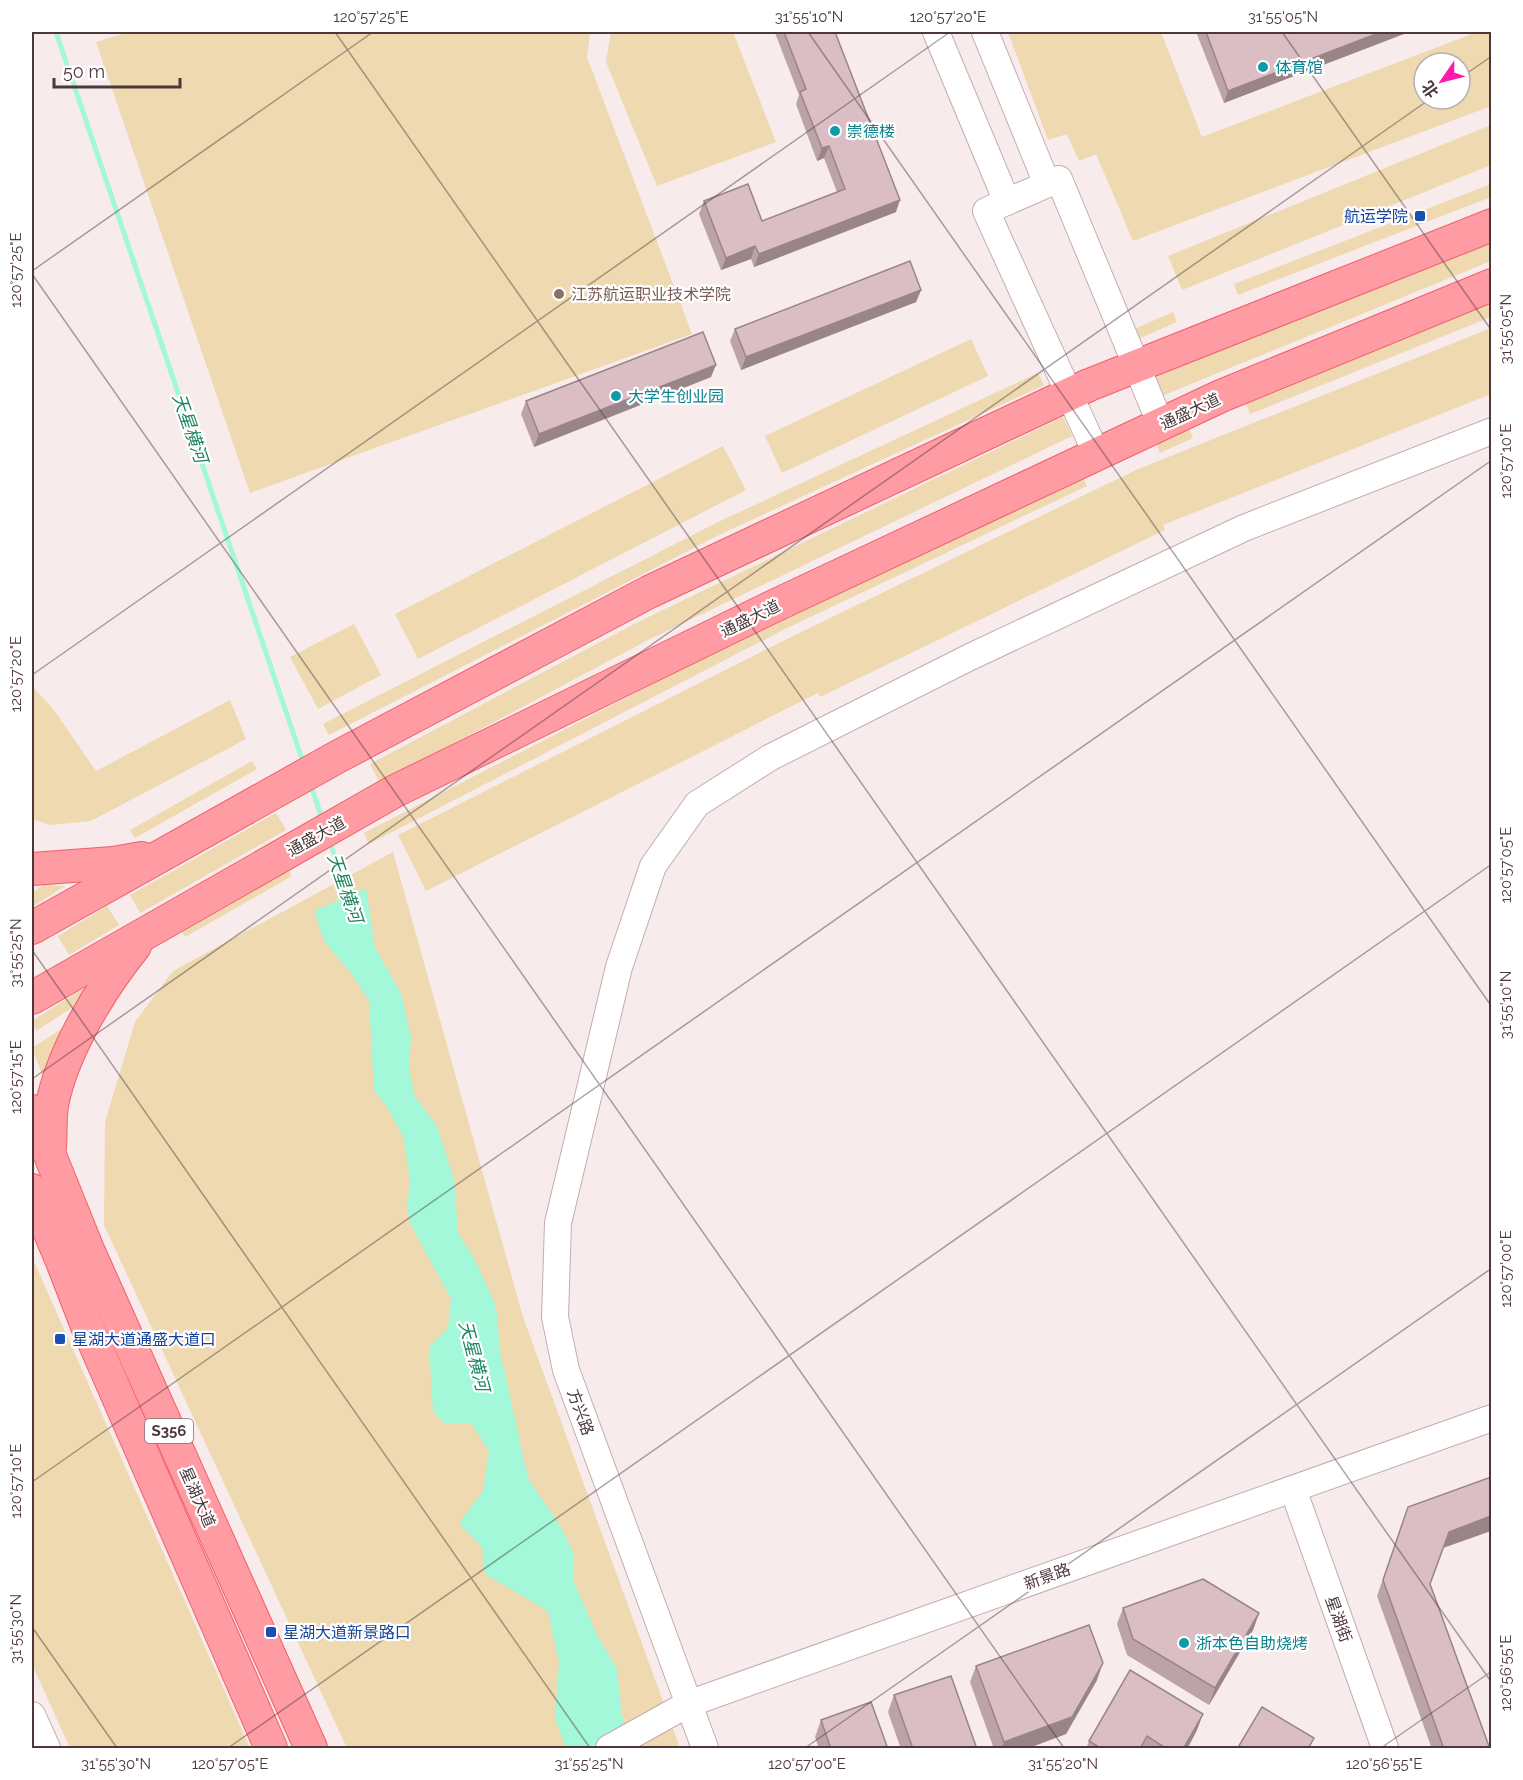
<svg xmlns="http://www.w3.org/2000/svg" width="1523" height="1780" font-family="Raleway,'Noto Sans SC',sans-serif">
<rect width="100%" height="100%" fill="#f7ebec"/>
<!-- green -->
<g fill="#eed9b0" fill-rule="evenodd">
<path d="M129,32H590L587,57L692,334L250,493L96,42Z"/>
<path d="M611,32H733L776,142L657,186L606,62Z"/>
<path d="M1008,32H1161L1202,137L1477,32H1491V106L1133,241L1096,154L1079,161L1067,134L1048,140ZM1424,63H1460V99H1424Z"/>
<path d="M1491,125V165L1182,290L1168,256Z"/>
<path d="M1491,184V197L1238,295L1234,284Z"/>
<path d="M1491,239V261L1140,405L1132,387Z"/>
<path d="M1491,302V317L1250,414L1245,401Z"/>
<path d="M1173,312L1177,322L1115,349L1111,339Z"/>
<path d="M1491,328V394L1163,525L1165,530L820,697L818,693L426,891L398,835L791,637L1136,470Z"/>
<path d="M971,339L988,376L782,473L765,436Z"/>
<path d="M1038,373L1044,385L721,534L329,735L323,724L716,523Z"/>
<path d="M1063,417L1072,436L646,641L380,783L370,764L636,623Z"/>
<path d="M1189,428L1193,438L1160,453L1156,443Z"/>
<path d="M723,446L746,490L418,659L395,614Z"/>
<path d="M1081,474L1087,486L785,629L369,844L364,833L781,618Z"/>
<path d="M354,624L381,675L318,709L290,657Z"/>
<path d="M32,686L54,710L96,771L230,700L246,739L91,821L50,825L32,819Z"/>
<path d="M252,761L257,769L135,838L130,830Z"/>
<path d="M276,813L286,830L140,913L130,895Z"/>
<path d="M393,852L523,1317L680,1748H347L104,1225L105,1122L135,1022L173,971Z"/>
<path d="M287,868L292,876L185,937L180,928Z"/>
<path d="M44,885L65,886L32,907V893Z"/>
<path d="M107,906L119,925L69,955L58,936Z"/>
<path d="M92,983L84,1000L36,1031L32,1021Z"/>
<path d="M66,1026L45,1082L32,1048Z"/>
<path d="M32,1257L250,1748H70L32,1664Z"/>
</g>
<!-- water -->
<path fill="#a2f8d8" d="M366,888L375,948L401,993L411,1037L409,1069L415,1097L437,1126L454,1179L458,1233L474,1258L496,1306L500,1351L528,1478L562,1529L574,1554V1582L597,1635L617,1669L622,1715L631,1748H566L555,1718L559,1662L548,1611L485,1574L482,1547L459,1523L483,1491L489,1451L471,1423H444L433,1412L429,1347L448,1328L451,1299L411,1225L407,1208L410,1179L403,1136L385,1104L374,1090L369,1001L351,973L324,941L314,911Z"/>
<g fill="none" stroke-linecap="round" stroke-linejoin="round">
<!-- stream -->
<g stroke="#a2f8d8" stroke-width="5">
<path d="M56,32L304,765"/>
<path d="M310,782L323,822"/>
<path d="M329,839L350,902"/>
</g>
<!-- minor casing -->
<g stroke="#c4acaf" stroke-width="28">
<g id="minor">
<path d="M936,32L1007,202"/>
<path d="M985,32L1047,184"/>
<path d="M1097,455L986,211L1059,179L1161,425"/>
<path d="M1293,1489L1385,1748"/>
<path d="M32,1715L47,1748"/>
<path d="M609,1748L688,1704L1492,1418"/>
<path d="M705,1748L566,1370L555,1317L558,1223L619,967L653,866L697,804L771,757L970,657L1244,528L1492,431"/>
</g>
</g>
<!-- major casing -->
<g stroke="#f15f6b" stroke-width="34">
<g id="major">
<path d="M32,869L113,863L142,858"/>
<path d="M32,928L339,756L649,592L1089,385L1492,225"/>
<path d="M32,998L395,791L772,607L1221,396L1492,285"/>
<path d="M32,1111L89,1252L311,1748"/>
<path d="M50,1147C51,1134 50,1119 52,1105C62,1052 101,988 135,946"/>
<path d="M32,1190L63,1264L87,1326L271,1748"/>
</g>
</g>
<!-- minor -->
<use href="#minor" stroke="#fff" stroke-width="26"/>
<!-- major -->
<use href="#major" stroke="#ff9ba2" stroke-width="32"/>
</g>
<!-- wall -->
<g fill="#bba3a8">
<path d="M776,32H835L896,212L754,267L751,259L721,270L699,214L704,201L762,221L837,192L824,158L817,161L796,104L799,95L775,33Z"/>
<path d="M1196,32H1409L1224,103Z"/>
<path d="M921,290L916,302L741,370L730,341L735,329Z"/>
<path d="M711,377L534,447L521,414L526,401Z"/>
<path d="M1408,1507L1443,1548L1430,1584L1490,1749H1432L1377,1596Z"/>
<path d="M1123,1608L1259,1613L1253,1630L1209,1705L1127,1655L1117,1624Z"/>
<path d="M976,1666L1097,1680L1066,1734L1026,1749H994L970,1682Z"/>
<path d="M894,1695L977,1749H901L888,1712Z"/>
<path d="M821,1720L888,1749H819L815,1737Z"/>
<path d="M1197,1730L1187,1749H1086L1089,1741Z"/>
</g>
<!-- shaded-wall -->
<g fill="#998588">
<path d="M1381,32H1409L1224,103L1228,91Z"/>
<path d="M829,146L824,158L817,161L822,148Z"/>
<path d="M900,200L896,212L754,267L759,254Z"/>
<path d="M755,246L751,259L721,270L726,258Z"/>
<path d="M921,290L916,302L741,370L746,357Z"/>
<path d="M716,365L711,377L534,447L539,434Z"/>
<path d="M1491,1516V1531L1443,1548L1449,1532Z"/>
<path d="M1259,1613L1253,1630L1209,1705L1215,1688Z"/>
<path d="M1103,1663L1097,1680L1066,1734L1026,1749H1001L1004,1742Z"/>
<path d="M1203,1714L1197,1730L1187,1749H1183Z"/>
</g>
<!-- building -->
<g fill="#dabec3" stroke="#998588" stroke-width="1.5">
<path d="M784,32H835L900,200L759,254L755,246L726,258L704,201L748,184L762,221L845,189L829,146L822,148L800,92L806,89Z"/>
<path d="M1206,32H1381L1228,91Z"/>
<path d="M910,261L921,290L746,357L735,329Z"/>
<path d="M703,332L716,365L539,434L526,401Z"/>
<path d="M1491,1477V1516L1449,1532L1430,1584L1490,1749H1444L1383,1580L1408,1507Z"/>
<path d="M1203,1579L1259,1613L1215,1688L1133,1639L1123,1608Z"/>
<path d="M1089,1625L1103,1663L1072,1717L1004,1742L976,1666Z"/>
<path d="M1130,1670L1203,1714L1183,1749H1167L1147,1736L1140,1749H1102L1089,1741Z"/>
<path d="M951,1676L977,1749H913L894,1695Z"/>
<path d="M871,1702L888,1749H831L821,1720Z"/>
<path d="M1262,1707L1314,1738L1308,1749H1237Z"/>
</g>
<!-- ticks -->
<path fill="none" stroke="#4c373b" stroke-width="1.5" stroke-opacity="0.45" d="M335,32L1492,1683M808,32L1492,1007M1282,32L1492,331M1460,78L1492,56M32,271L373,32M32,274L1064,1748M32,675L950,32M32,950L590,1748M32,1079L1430,99M32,1482L1492,460M32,1627L117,1748M228,1748L1492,864M805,1748L1492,1268M1381,1748L1492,1671"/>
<!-- markers -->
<g fill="#0f9aa8" stroke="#fff" stroke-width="2">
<circle cx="1263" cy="67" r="6"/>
<circle cx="835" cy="131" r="6"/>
<circle cx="616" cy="396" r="6"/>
<circle cx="1184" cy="1643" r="6"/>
</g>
<g fill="#1a4fb4" stroke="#fff" stroke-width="2">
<rect x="1414" y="210" width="12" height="12" rx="3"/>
<rect x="54" y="1333" width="12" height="12" rx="3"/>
<rect x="265" y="1626" width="12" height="12" rx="3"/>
</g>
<circle fill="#8d6e63" stroke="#fff" stroke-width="2" cx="559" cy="294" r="6"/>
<g text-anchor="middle" stroke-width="4.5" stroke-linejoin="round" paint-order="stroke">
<!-- shield labels -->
<rect fill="#fff" stroke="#827376" stroke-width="1.5" x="145" y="1419" width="48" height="24" rx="4.5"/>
<g font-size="15" font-weight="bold" fill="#4c373b">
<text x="169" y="1436">S356</text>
</g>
<!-- culture labels -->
<g font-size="16" fill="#0d838f" stroke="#fff" text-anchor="start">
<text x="1275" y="73">体育馆</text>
<text x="847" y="137">崇德楼</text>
<text x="628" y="402">大学生创业园</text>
<text x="1196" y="1649">浙本色自助烧烤</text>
</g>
<!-- transit labels -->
<g font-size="16" fill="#164399" stroke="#fff" text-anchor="start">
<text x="1408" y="222" text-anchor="end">航运学院</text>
<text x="72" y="1345">星湖大道通盛大道口</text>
<text x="283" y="1638">星湖大道新景路口</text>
</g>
<!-- education labels -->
<g font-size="16" fill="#785e54" stroke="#fff" text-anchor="start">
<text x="571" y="300">江苏航运职业技术学院</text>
</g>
<!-- street labels -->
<g font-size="16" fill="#4c373b" stroke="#fff">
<text transform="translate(1190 411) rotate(-25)" y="6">通盛大道</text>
<text transform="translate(750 618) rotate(-26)" y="6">通盛大道</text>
<text transform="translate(316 836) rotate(-29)" y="6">通盛大道</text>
<text transform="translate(581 1412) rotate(70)" y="6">方兴路</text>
<text transform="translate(198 1497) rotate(66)" y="6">星湖大道</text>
<text transform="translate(1047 1576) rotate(-20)" y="6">新景路</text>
<text transform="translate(1339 1619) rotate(70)" y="6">星湖街</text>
</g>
<!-- water labels -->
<g font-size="18" font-style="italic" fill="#1d8660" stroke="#fff">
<text transform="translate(190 428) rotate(71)" y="6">天星横河</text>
<text transform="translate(345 888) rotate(71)" y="6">天星横河</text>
<text transform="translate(474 1356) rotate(75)" y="6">天星横河</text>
</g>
</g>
<!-- border -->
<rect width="1523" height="1780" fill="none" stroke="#ffffff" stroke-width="66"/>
<!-- north arrow -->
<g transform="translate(1442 81) rotate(235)"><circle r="28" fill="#ffffff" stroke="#b7afb1" stroke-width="1.5"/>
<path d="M0-4.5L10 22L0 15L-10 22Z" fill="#ff19ac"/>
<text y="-9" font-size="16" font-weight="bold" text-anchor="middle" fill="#4c373b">北</text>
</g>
<!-- scale -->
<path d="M54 78v9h126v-9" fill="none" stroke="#4c373b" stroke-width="3"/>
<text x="63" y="78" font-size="18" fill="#4c373b" stroke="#ffffff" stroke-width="4.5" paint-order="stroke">50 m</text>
<rect x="33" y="33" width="1457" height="1714" fill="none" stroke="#4c373b" stroke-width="2"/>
<g font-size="15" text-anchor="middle" fill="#4c373b">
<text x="371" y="22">120°57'25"E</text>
<text x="809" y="22">31°55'10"N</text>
<text x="948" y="22">120°57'20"E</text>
<text x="1283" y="22">31°55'05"N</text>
<text transform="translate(16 270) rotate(-90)" y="5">120°57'25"E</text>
<text transform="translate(1506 329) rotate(-90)" y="5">31°55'05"N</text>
<text transform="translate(1506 461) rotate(-90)" y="5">120°57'10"E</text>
<text transform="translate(16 674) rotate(-90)" y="5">120°57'20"E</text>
<text transform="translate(1506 865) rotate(-90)" y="5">120°57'05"E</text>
<text transform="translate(16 953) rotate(-90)" y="5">31°55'25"N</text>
<text transform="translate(1506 1005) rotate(-90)" y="5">31°55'10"N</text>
<text transform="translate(16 1077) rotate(-90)" y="5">120°57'15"E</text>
<text transform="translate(1506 1269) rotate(-90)" y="5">120°57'00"E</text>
<text transform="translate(16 1481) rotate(-90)" y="5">120°57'10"E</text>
<text transform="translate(16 1629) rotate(-90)" y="5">31°55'30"N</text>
<text transform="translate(1506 1673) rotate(-90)" y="5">120°56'55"E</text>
<text x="116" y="1769">31°55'30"N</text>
<text x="230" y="1769">120°57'05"E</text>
<text x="589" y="1769">31°55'25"N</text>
<text x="807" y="1769">120°57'00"E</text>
<text x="1063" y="1769">31°55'20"N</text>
<text x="1384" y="1769">120°56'55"E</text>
</g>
</svg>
